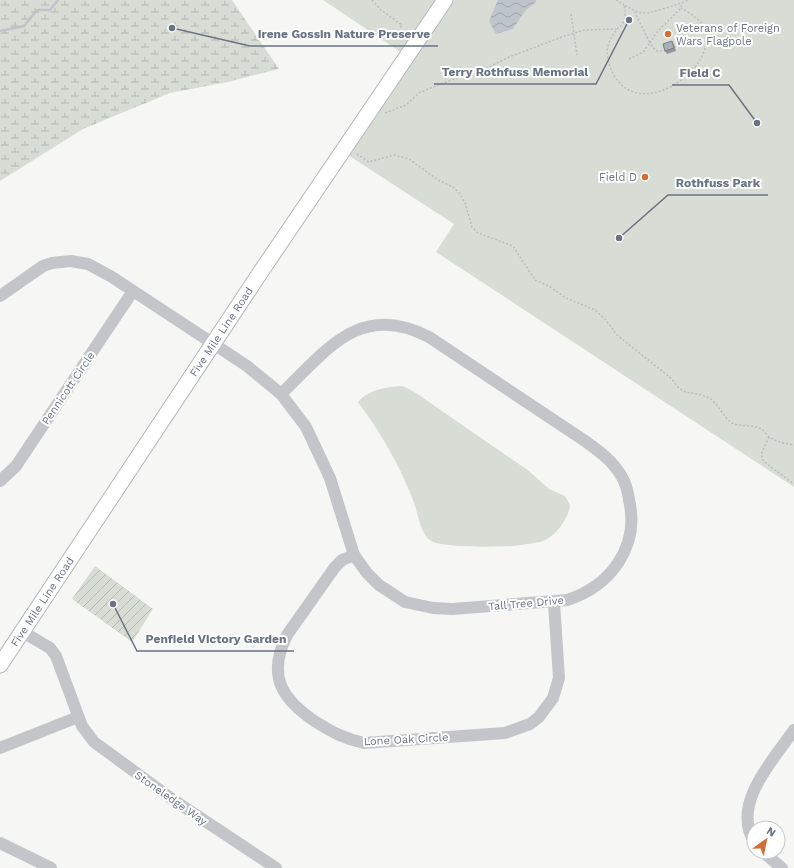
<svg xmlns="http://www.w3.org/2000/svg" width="794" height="868" font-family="'Work Sans',sans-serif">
<defs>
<pattern id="wetland-marsh" width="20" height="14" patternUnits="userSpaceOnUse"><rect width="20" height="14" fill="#d7ddd5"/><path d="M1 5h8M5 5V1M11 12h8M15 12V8" fill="none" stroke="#b2b8b2"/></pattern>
<pattern id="garden-furrows" width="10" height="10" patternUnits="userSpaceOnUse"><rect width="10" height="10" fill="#d7ddd5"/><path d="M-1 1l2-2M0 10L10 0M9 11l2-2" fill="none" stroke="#b2b8b2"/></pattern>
<pattern id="water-waves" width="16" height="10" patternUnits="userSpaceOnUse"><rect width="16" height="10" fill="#bdc4ca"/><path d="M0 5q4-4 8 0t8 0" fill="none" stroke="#9ea4a9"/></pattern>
</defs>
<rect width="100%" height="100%" fill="#f6f6f4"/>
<!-- green -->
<g fill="#d7ddd5">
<path d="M323,0H438L402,53Z"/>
<path d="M453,0H794V487L436,252L454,224L348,155Z"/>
<path d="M403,386L416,393L529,471L549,489L565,496L570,505C569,517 557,535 545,540C540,543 533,543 527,544C513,548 441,548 431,541C419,533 418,511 413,500C399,464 381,433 358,402C369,389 387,387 403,386Z"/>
</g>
<!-- wetland -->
<path fill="url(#wetland-marsh)" d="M0,0H232L279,69L228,82L170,93L83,129L0,181Z"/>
<!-- garden -->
<path fill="url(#garden-furrows)" d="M95,566L153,609L132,642L72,599Z"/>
<!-- water -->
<path fill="url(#water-waves)" d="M498,0H536V2L525,11L513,29L496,34L489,21Z"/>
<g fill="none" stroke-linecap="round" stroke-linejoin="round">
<!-- stream -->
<path stroke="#bdc4ca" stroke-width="2.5" d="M0,31L24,26L37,10H50L58,0"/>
<!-- major casing -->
<g stroke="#b4b7bb" stroke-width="17">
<g id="major">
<path id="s1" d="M0,665L262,270L445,0"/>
</g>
</g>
<!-- path -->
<g stroke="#babcbf" stroke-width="1.5" stroke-dasharray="2 2" stroke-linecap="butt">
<path d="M372,0L381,10L402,25L400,28"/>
<path d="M616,0L624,5"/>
<path d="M571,14L577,55"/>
<path d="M617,29C626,23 626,15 624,5C630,8 635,12 642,13C650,14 680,4 688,0"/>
<path d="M666,51H656L650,43L657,32L681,8L682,3"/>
<path d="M629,59L643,52L650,43L634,11"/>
<path d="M385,113L406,105L419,93L428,89L467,74L479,72L509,57L562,37L584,30L617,29C607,43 604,52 611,69C635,129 723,66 704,27C699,18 689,13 681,8"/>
<path d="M357,154L369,162L394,155L409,159L438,180L453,187L460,194L465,203L472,227L478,233L513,246L535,280L549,286L566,298L595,310L605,319L617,335L672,379C685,399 691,389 709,398C717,402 723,417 732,423C740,427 750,424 759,428C763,429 765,433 768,436C775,442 785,443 794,445"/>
<path d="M769,437L762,452V459L767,464L794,484"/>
</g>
<!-- minor -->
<g stroke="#c3c5c9" stroke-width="12">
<path d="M0,296L43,266L52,263L71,261L88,264L112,277L247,366L281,394L306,427L330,478L354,555L367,573L379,585L405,602L433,608L452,609L567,600C611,586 640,546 629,500C628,492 626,484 622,477C613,461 599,451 585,441L429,337C360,301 327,350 281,394"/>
<path d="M0,481L16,466L133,291"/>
<path d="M354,555L342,560L335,567L287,635C267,675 281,699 316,722C332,732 345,739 364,743L505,733L530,724L539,717L553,698L559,678L554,603"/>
<path d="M23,632L50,648L56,656L82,726L94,742L172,799L276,868"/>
<path d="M0,748L78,717"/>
<path d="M754,841C731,804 774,759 794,730"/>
<path d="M0,843L51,868"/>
<path d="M763,852L782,868"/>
</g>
<!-- major -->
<use href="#major" stroke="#fff" stroke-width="15"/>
</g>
<!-- wall -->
<path fill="#93969d" d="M674,44L676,51L667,54L665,51Z"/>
<!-- building -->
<path fill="#abafb6" stroke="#787a7f" d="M672,41L674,48L665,51L663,44Z"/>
<!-- markers -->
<g fill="#d26f39" stroke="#fff" stroke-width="1.5">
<circle cx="668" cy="34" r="4"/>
<circle cx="645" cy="177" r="4"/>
</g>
<g text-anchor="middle" stroke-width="4" stroke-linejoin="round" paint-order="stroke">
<!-- poi labels -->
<g font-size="11" fill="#697382" stroke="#fff" text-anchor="start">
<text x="676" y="32">Veterans of Foreign<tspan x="676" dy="13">Wars Flagpole</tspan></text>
<text x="637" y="181" text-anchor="end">Field D</text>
</g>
<!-- street labels -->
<g font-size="11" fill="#697382" stroke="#fff">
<text dy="4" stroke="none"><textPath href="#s1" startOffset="400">Five Mile Line Road</textPath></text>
<text transform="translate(68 388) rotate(-56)" y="4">Pennicott Circle</text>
<text dy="4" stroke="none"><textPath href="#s1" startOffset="76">Five Mile Line Road</textPath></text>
<text transform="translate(526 603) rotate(-5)" y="4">Tall Tree Drive</text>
<text transform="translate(406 739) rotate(-3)" y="4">Lone Oak Circle</text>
<text transform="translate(171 798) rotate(35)" y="4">Stoneledge Way</text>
</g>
</g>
<!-- callouts -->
<path fill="none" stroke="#697382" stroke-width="1.5" d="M172 28L250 46H438M629 20L596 84H434M757 123L729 85H672M619 238L668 195H768M113 604L137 651H294"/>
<g fill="#697382" stroke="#fff" stroke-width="1.5">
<circle cx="172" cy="28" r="4"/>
<circle cx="629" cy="20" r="4"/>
<circle cx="757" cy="123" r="4"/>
<circle cx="619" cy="238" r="4"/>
<circle cx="113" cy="604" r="4"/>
</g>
<g font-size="12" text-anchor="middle" font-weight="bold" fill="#697382" stroke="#fff" stroke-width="4" stroke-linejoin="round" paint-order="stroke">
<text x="344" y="38">Irene Gossin Nature Preserve</text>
<text x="515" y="76">Terry Rothfuss Memorial</text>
<text x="700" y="77">Field C</text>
<text x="718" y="187">Rothfuss Park</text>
<text x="216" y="643">Penfield Victory Garden</text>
</g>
<!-- north arrow -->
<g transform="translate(766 840) rotate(33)"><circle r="19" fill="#ffffff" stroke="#c3c7cd"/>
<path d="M0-3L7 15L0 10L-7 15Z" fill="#d26f39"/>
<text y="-6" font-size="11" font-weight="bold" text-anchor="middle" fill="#697382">N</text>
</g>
</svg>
